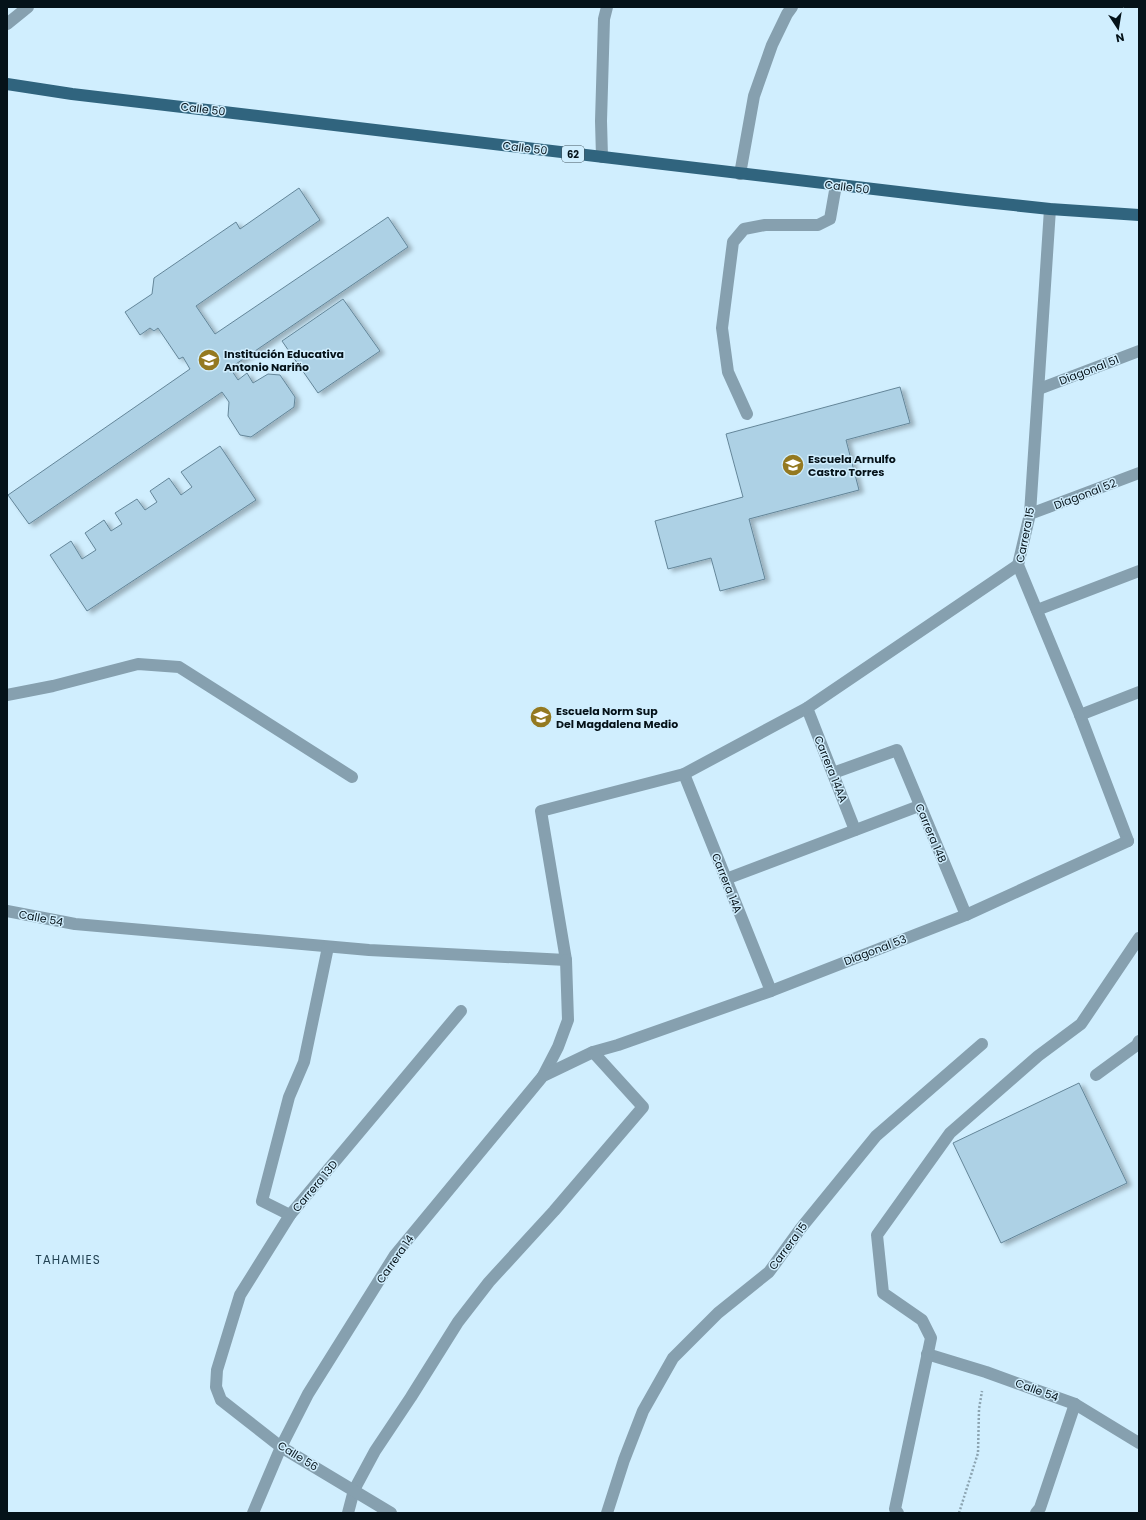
<svg xmlns="http://www.w3.org/2000/svg" width="1146" height="1520" font-family="Poppins,sans-serif">
<defs>
<filter id="shadow"><feDropShadow dx="4.5" dy="2.5" stdDeviation="2" flood-color="#0004"/></filter>
</defs>
<rect width="100%" height="100%" fill="#d0eefe"/>
<!-- building -->
<g fill="#add1e5" stroke="#648699" filter="url(#shadow)">
<path d="M299,188L320,220L196,306L215,334L388,217L408,247L230,368L238,380L247,373L253,383L268,374L280,375L295,397L294,407L251,437L240,435L228,416L229,402L222,392L29,524L8,495L190,369L183,357L179,359L158,328L154,331L150,328L140,335L125,312L152,294L154,278L236,222L240,229Z"/>
<path d="M343,299L380,351L318,393L282,341Z"/>
<path d="M900,387L910,423L846,440L859,490L749,519L765,579L720,591L711,558L668,569L655,521L743,497L726,434Z"/>
<path d="M220,446L256,500L87,611L50,555L71,541L82,559L96,550L85,533L104,520L111,531L122,524L115,513L137,499L145,510L157,502L150,491L169,478L181,495L192,487L181,472Z"/>
<path d="M1079,1083L1127,1183L1001,1243L953,1143Z"/>
</g>
<g fill="none" stroke-linecap="round" stroke-linejoin="round">
<!-- path -->
<path stroke="#8ca4b1" stroke-width="2.5" stroke-dasharray="2 2" stroke-linecap="butt" d="M959,1513L978,1453L979,1409L982,1391"/>
<!-- lane -->
<path stroke="#86a0af" stroke-width="12" d="M747,414L728,372L722,328L733,242L744,229L765,225H818L830,219L836,185"/>
<!-- street -->
<g stroke="#86a0af" stroke-width="12">
<path d="M7,24L28,7"/>
<path d="M602,157L601,121L604,19L607,7"/>
<path d="M740,174L754,96L772,45L787,14L792,7"/>
<path d="M1050,209L1030,514L1018,565L1080,715L1128,841"/>
<path d="M1039,389L1139,351"/>
<path d="M1030,514L1139,473"/>
<path d="M1037,610L1139,571"/>
<path d="M7,695L53,686L138,664L179,667L352,777"/>
<path d="M807,708L855,830"/>
<path d="M1080,715L1139,692"/>
<path d="M833,773L897,750L966,915"/>
<path d="M684,774L771,991"/>
<path d="M726,879L919,806"/>
<path d="M7,911L75,924L369,950L566,960L541,811L684,774L807,708L1018,565"/>
<path d="M1096,1075L1137,1045L1139,1041"/>
<path d="M543,1076L558,1047L568,1020L566,960"/>
<path d="M290,1215L262,1201L289,1097L304,1062L328,947"/>
<path d="M927,1354L986,1372L1075,1404L1139,1443"/>
<path d="M253,1513L281,1447L308,1394L395,1255L543,1076L593,1052L618,1045L771,991L966,915L1128,841"/>
<path d="M348,1513L354,1490L375,1451L411,1397L458,1322L489,1282L554,1211L643,1107L593,1052"/>
<path d="M391,1513L281,1447L221,1400L216,1387L217,1370L240,1295L290,1215L461,1011"/>
<path d="M607,1513L624,1460L643,1411L673,1358L718,1313L769,1272L801,1228L876,1136L982,1044"/>
<path d="M898,1513L895,1509L931,1338L922,1320L883,1293L877,1235L950,1133L1038,1056L1081,1024L1139,938"/>
<path d="M1036,1513L1040,1508L1075,1404"/>
</g>
<!-- primary -->
<path stroke="#30647e" stroke-width="12" d="M7,84L72,94L966,200L1050,209L1139,215"/>
</g>
<!-- icons -->
<defs>
<g id="school-disc" transform="scale(1.15)"><circle r="9.5" fill="#947920" stroke="#d0eefe"/><path d="M0-5L7-2L0 1L-7-2ZM-4 1L0 2.5L4 1V4Q0 6-4 4Z" fill="#fff"/></g>
<g id="university-disc" transform="scale(1.15)"><circle r="9.5" fill="#947920" stroke="#d0eefe"/><path d="M0-5L7-2L0 1L-7-2ZM-4 1L0 2.5L4 1V4Q0 6-4 4Z" fill="#fff"/></g>
</defs>
<g fill-rule="evenodd">
<use href="#school-disc" x="209" y="360"/>
<use href="#university-disc" x="793" y="465"/>
<use href="#school-disc" x="541" y="717"/>
</g>
<g text-anchor="middle" stroke-width="3" stroke-linejoin="round" paint-order="stroke">
<!-- shield labels -->
<rect fill="#d0eefe" stroke="#42545e" stroke-width="1" x="562" y="146" width="22" height="16" rx="3"/>
<g font-size="10" font-weight="bold" fill="#051219">
<text x="573" y="158">62</text>
</g>
<!-- street labels -->
<g font-size="11" fill="#051219" stroke="#d0eefe">
<text transform="translate(203 109) rotate(7)" y="4">Calle 50</text>
<text transform="translate(525 148) rotate(7)" y="4">Calle 50</text>
<text transform="translate(847 187) rotate(7)" y="4">Calle 50</text>
<text transform="translate(1089 370) rotate(-21)" y="4">Diagonal 51</text>
<text transform="translate(1085 494) rotate(-21)" y="4">Diagonal 52</text>
<text transform="translate(1025 535) rotate(-79)" y="4">Carrera 15</text>
<text transform="translate(831 769) rotate(68)" y="4">Carrera 14AA</text>
<text transform="translate(931 833) rotate(67)" y="4">Carrera 14B</text>
<text transform="translate(727 883) rotate(68)" y="4">Carrera 14A</text>
<text transform="translate(41 918) rotate(11)" y="4">Calle 54</text>
<text transform="translate(875 950) rotate(-21)" y="4">Diagonal 53</text>
<text transform="translate(315 1186) rotate(-50)" y="4">Carrera 13D</text>
<text transform="translate(788 1246) rotate(-53)" y="4">Carrera 15</text>
<text transform="translate(395 1259) rotate(-55)" y="4">Carrera 14</text>
<text transform="translate(1037 1390) rotate(20)" y="4">Calle 54</text>
<text transform="translate(298 1456) rotate(32)" y="4">Calle 56</text>
</g>
<!-- poi labels -->
<g font-size="11" font-weight="bold" fill="#051219" stroke="#d0eefe" text-anchor="start">
<text x="224" y="358">Institución Educativa<tspan x="224" dy="13">Antonio Nariño</tspan></text>
<text x="808" y="463">Escuela Arnulfo<tspan x="808" dy="13">Castro Torres</tspan></text>
<text x="556" y="715">Escuela Norm Sup<tspan x="556" dy="13">Del Magdalena Medio</tspan></text>
</g>
<!-- neighbourhood labels -->
<g font-size="12" letter-spacing="1" fill="#234354" stroke="#d0eefe">
<text x="68" y="1264">TAHAMIES</text>
</g>
</g>
<!-- border -->
<rect width="1146" height="1520" fill="none" stroke="#051219" stroke-width="16"/>
<!-- north arrow -->
<g transform="translate(1118 28) rotate(168)" stroke="#d0eefe" stroke-width="3" paint-order="stroke">
<path d="M0-3L7 15L0 10L-7 15Z" fill="#051219"/>
<text y="-6" font-size="11" font-weight="bold" text-anchor="middle" fill="#051219">N</text>
</g>
</svg>
